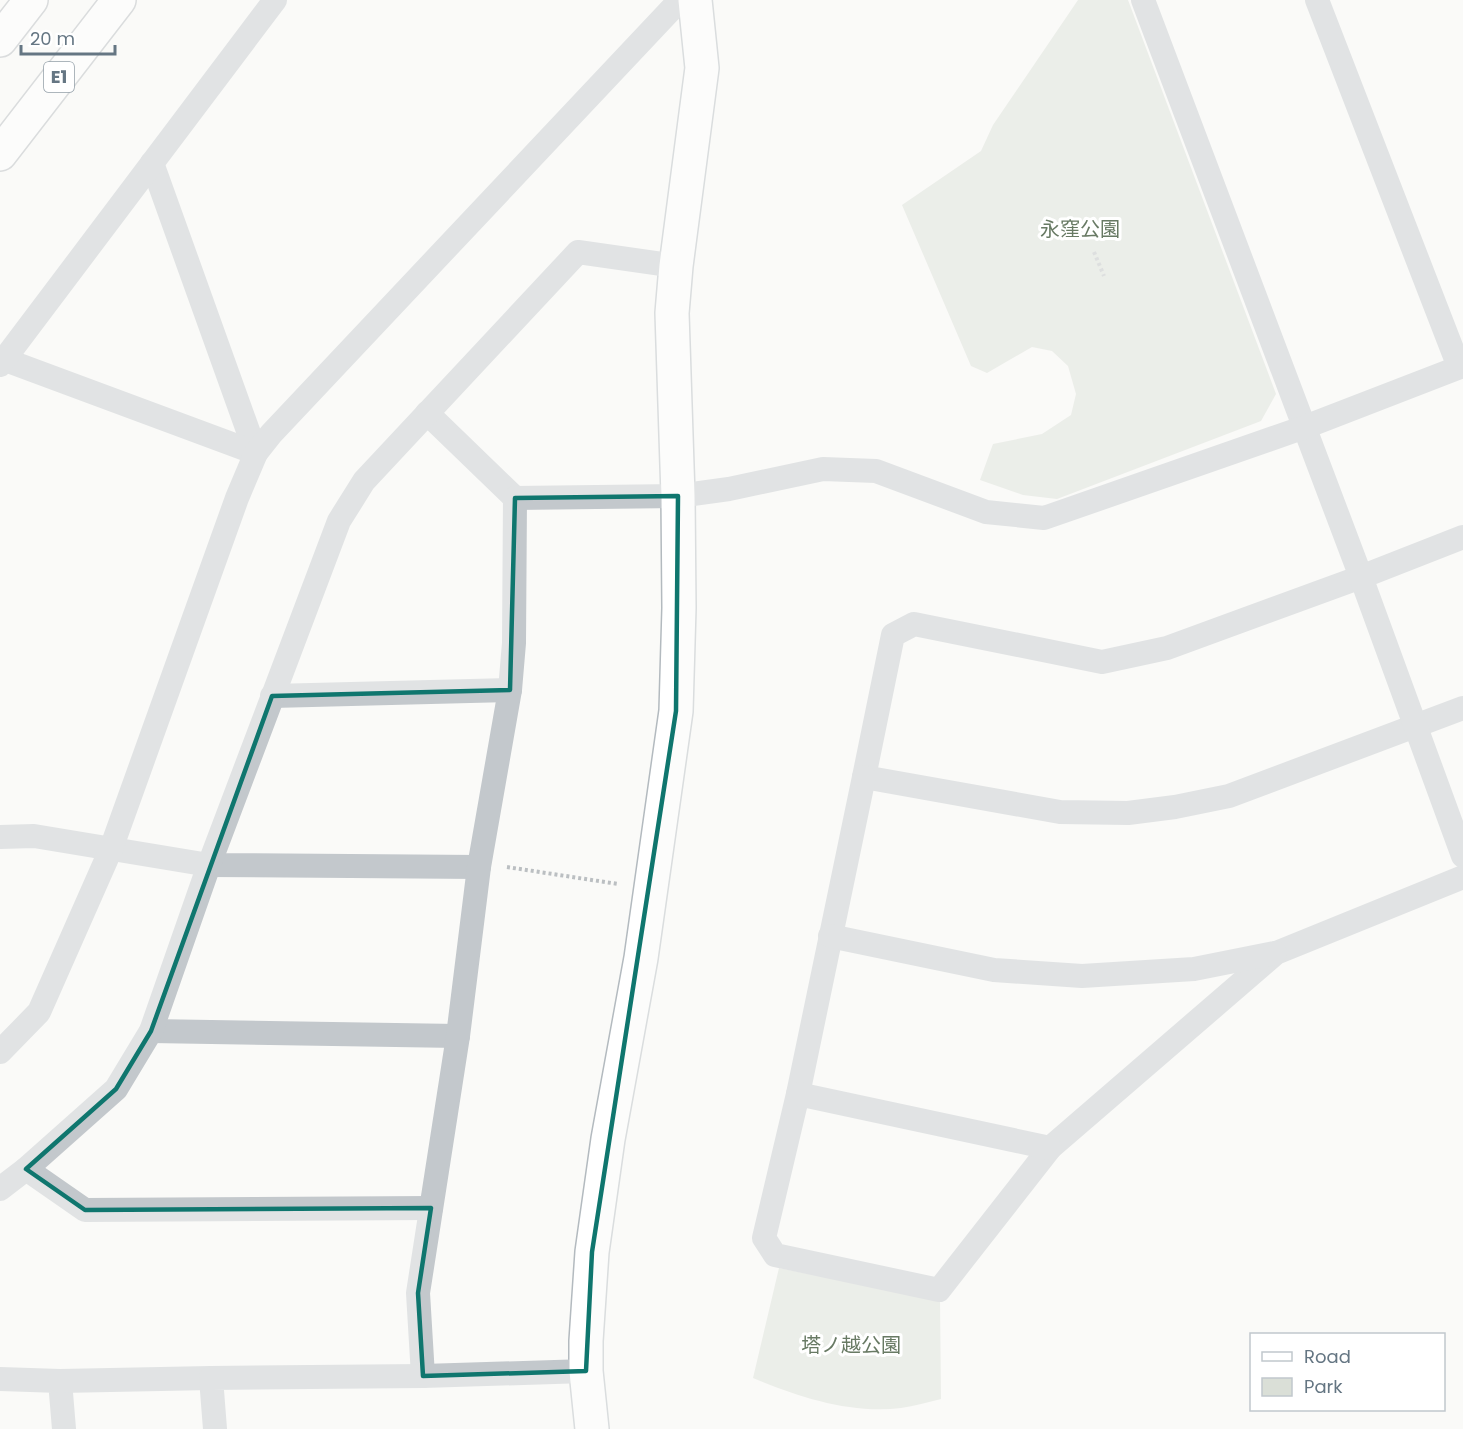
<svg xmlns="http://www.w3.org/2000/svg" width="1463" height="1429" font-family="Poppins,'Noto Sans JP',sans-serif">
<rect width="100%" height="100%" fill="#fafaf8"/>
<!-- green -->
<g fill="#dadfd7">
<path d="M1078,0H1128L1276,394L1261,421L1057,499L1023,495L980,480L993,444L1042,434L1071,415L1076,394L1068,366L1052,351L1032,347L987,373L971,366L902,205L981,151L993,125Z"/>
<path d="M779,1268L940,1300L941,1399C928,1402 914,1406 901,1408C850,1414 799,1397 753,1378Z"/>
</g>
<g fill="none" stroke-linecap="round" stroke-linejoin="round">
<!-- secondary casing -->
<g stroke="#b3babf" stroke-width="36">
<path id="secondary" d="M592,1429L586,1371V1341L592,1252L608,1139L641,958L676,711L679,608L678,496L672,313L676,266L702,68L695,0"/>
</g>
<!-- highway casing -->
<g stroke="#b4b9bd" stroke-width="36">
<g id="highway">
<path d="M0,40L31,0"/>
<path d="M0,154L119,0"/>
</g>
</g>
<!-- path -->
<g stroke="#bbbfc2" stroke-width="4" stroke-dasharray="3 3" stroke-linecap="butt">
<path d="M1094,252L1104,276"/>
<path d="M507,867L618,884"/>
</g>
<!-- street -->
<g stroke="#c3c8cc" stroke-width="24">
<path d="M1143,0L1361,577L1167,648L1102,662L914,624L893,635L864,777L1060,812L1128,813L1175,807L1229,796L1463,708"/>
<path d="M1317,0L1459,367"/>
<path d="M152,163L256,453"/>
<path d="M0,358L256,453"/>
<path d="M0,365L275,0"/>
<path d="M427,413L515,498L678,496L729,489L823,469L876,471L986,512L1044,518L1305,427L1463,366"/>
<path d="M1463,537L1361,577L1463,856"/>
<path d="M272,696L510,690"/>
<path d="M864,777L798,1094L764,1238L775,1255L939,1290L1050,1148L1276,953L1463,877"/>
<path d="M0,837L34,836L209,865L479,867"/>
<path d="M830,936L994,970L1082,976L1194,969L1275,953"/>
<path d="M151,1031L458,1036"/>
<path d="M0,1052L39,1012L111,849L237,498L256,453L271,434L680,0"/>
<path d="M798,1094L1050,1148"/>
<path d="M26,1169L85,1210L431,1208"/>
<path d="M0,1189L26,1169L116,1089L151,1031L209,865L339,521L364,481L578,252L676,266"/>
<path d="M423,1376L418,1293L458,1036L479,867L510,690L514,643L515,498"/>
<path d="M0,1379L60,1381L64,1429"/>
<path d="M60,1381L211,1378"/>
<path d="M215,1429L211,1378L423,1376L586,1371"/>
</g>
<!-- secondary -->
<use href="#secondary" stroke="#fff" stroke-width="33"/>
<!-- highway -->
<use href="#highway" stroke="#fff" stroke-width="33"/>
</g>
<!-- marked area -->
<path d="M0 0H1463V1429H0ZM678,496L676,711L592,1252L586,1371L423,1376L418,1293L431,1208L85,1210L26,1169L116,1089L151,1031L272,696L510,690L515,498Z" fill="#fafaf8" fill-opacity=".55" fill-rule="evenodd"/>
<path fill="none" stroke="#0f766e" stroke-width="4.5" stroke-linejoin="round" d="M678,496L676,711L592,1252L586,1371L423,1376L418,1293L431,1208L85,1210L26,1169L116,1089L151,1031L272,696L510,690L515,498Z"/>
<g text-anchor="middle" stroke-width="6" stroke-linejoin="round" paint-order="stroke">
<!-- shield labels -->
<rect fill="#fff" stroke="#939fa8" stroke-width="1.5" x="44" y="62" width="30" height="30" rx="4.5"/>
<g font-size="18" font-weight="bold" fill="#657683">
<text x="59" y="83">E1</text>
</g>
<!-- park labels -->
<g font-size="20" fill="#687a64" stroke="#fff">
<text x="1080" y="236">永窪公園</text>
<text x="851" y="1352">塔ノ越公園</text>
</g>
</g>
<!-- legend -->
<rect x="1250" y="1333" width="195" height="78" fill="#ffffff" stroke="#c1c8cd" stroke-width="1.5"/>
<rect x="1262" y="1352" width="30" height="9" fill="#ffffff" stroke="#c1c8cd" stroke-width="1.5"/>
<text x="1304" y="1363" font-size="18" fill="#657683">Road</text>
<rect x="1262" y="1378" width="30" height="18" fill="#dadfd7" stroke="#c1c8cd" stroke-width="1.5"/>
<text x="1304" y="1393" font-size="18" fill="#657683">Park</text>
<!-- scale -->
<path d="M21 45v9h94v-9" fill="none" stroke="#657683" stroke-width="3"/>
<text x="30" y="45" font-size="18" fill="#657683" stroke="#ffffff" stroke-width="4.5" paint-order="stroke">20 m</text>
</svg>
